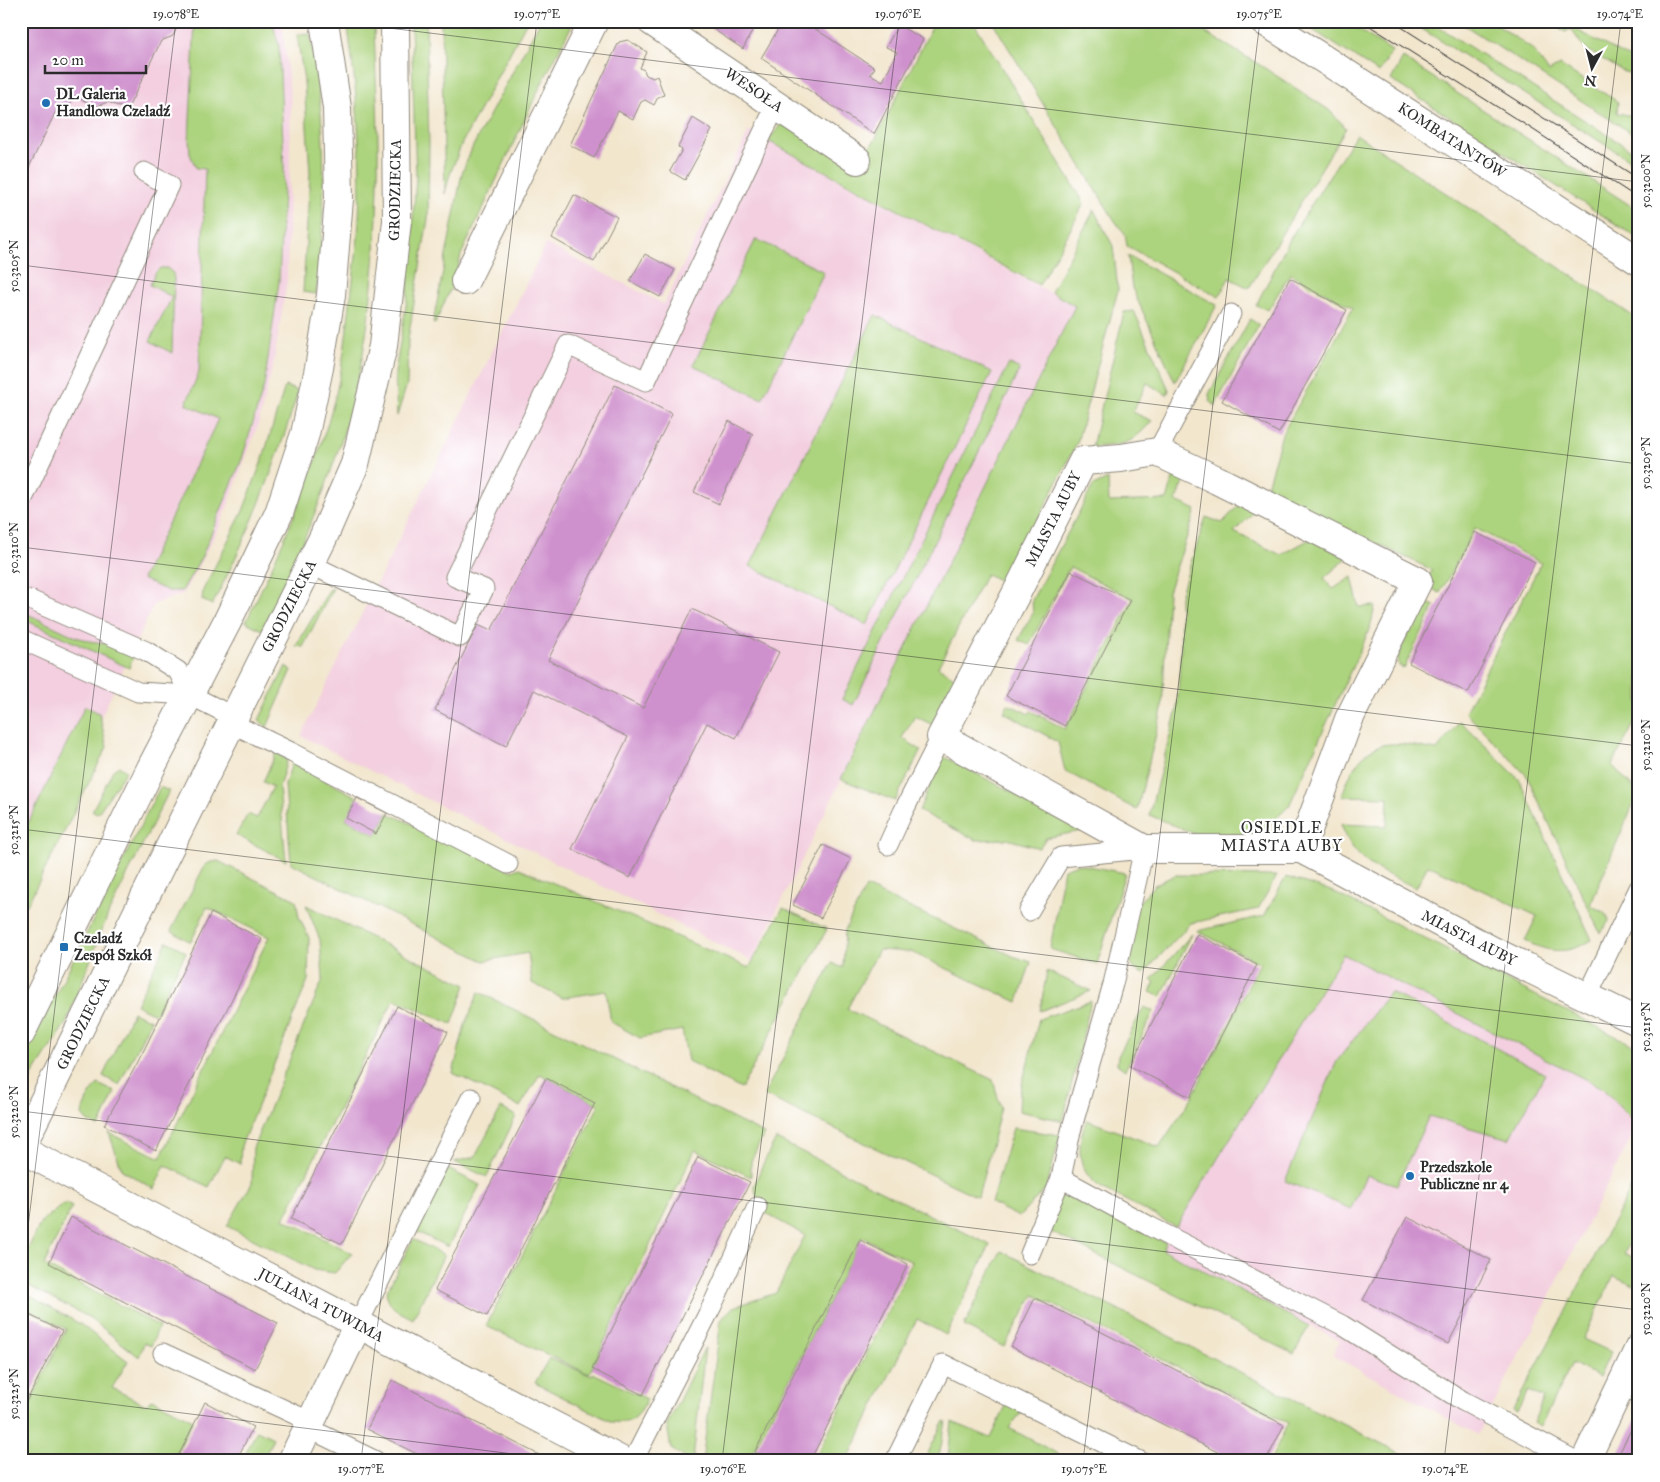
<svg xmlns="http://www.w3.org/2000/svg" width="1660" height="1482" font-family="'IM FELL Great Primer',serif">
<rect width="100%" height="100%" fill="#fff"/>
<filter id="ink" filterUnits="userSpaceOnUse"><feTurbulence type="fractalNoise" baseFrequency=".02" numOctaves="2"/><feDisplacementMap in="SourceGraphic" scale="10" xChannelSelector="R" yChannelSelector="G"/><feConvolveMatrix kernelMatrix="1 2 1 2 8 2 1 2 1" color-interpolation-filters="sRGB"/></filter>
<filter id="wash" filterUnits="userSpaceOnUse"><feTurbulence type="fractalNoise" baseFrequency=".0096" numOctaves="4" result="noise"/><feDisplacementMap in="SourceGraphic" scale="20" xChannelSelector="R" yChannelSelector="G"/><feGaussianBlur stdDeviation="1.12" result="paint"/><feColorMatrix in="noise" values="0 0 0 0 0 0 0 0 0 0 0 0 0 0 0 0 0 1.4 0 .05"/><feComposite in="paint" operator="in"/></filter>
<g filter="url(#wash)">
<rect width="100%" height="100%" fill="#f2e6cd"/>
<!-- built -->
<g fill="#f3cfdf">
<path d="M21,21H282L291,103L287,281L274,361L258,425L220,526L183,594L154,604L21,888Z"/>
<path d="M749,131L1075,306L752,961L301,736L546,244L664,304Z"/>
<path d="M1343,954L1602,1088L1638,1125L1478,1435L1332,1355L1340,1341L1162,1250Z"/>
</g>
<!-- green -->
<g fill="#acd37d" stroke="#6c7f54">
<path d="M195,21H272L279,46L284,168L279,282L264,386L242,459L202,556L182,591H168L142,579L218,419L186,404L199,372L205,169L196,168L190,154L189,139Z"/>
<path d="M441,21H527L462,143L449,177L445,194Z"/>
<path d="M540,21H574L539,89L461,255L456,276L435,324L433,323L462,173L473,146Z"/>
<path d="M935,21H973L1084,203L1067,236L1039,285L768,141L781,124L859,164L876,138Z"/>
<path d="M992,21H1186L1260,65L1329,110L1346,128L1249,288L1229,278L1219,297L1127,246L1125,234L1115,221Z"/>
<path d="M1299,21H1345L1392,51L1379,73Z"/>
<path d="M1429,21L1639,155V166L1422,29Z"/>
<path d="M1458,21H1491L1532,49L1549,72L1560,65L1618,102L1617,113L1639,117V138Z"/>
<path d="M1549,21H1560L1639,63V74L1624,72L1584,48L1571,29L1565,32Z"/>
<path d="M426,23L429,145L428,219L408,339L407,384L397,416L395,373L407,300L416,178L411,24Z"/>
<path d="M362,26L374,27C375,66 378,104 378,143C379,207 375,272 366,335C351,439 307,537 262,630L246,622C281,548 316,473 336,393C344,361 347,328 351,296C354,271 358,245 359,220C362,155 357,92 348,28Z"/>
<path d="M310,34C313,54 317,74 319,95C327,160 324,228 316,294L303,292L310,173L304,81L297,35Z"/>
<path d="M1403,58L1639,211V239L1391,80Z"/>
<path d="M1356,134L1639,320V715L1612,765L1638,793L1590,905C1598,910 1607,911 1609,921L1600,933L1527,776L1465,712L1541,563L1475,528L1440,593L1425,585L1432,570L1266,490L1282,434L1353,308L1290,274L1268,310L1256,305L1291,237Z"/>
<path d="M1094,210L1113,246L1118,290L1077,443L1006,583L986,574L938,667L959,680L933,725L915,716L902,738L921,750L895,801L841,779L1075,306L1051,292Z"/>
<path d="M756,239L824,272L762,399L693,365Z"/>
<path d="M1128,256L1217,305L1175,382L1132,288Z"/>
<path d="M160,268H167L173,273L174,279L172,353L150,341L172,297L150,285L155,273Z"/>
<path d="M1134,311L1169,390L1167,395L1147,383L1133,412L1152,421C1128,447 1126,444 1092,447L1124,312Z"/>
<path d="M875,315L992,372L867,625L750,566Z"/>
<path d="M1250,319L1259,325L1215,406L1210,402L1209,394Z"/>
<path d="M1009,364L1020,369L853,705L842,699Z"/>
<path d="M285,386L298,391C276,466 249,535 212,605L202,600L203,590L243,511L263,458Z"/>
<path d="M1174,475L1185,479L1176,501L1196,510L1168,592L1162,710L1137,810L1065,771L1058,742L1004,712L1008,704L1029,714L1031,711L1065,729L1133,599L1070,567L1029,645L1018,640L1033,613L1032,600L1093,486L1108,479L1109,502L1167,500Z"/>
<path d="M1239,505L1255,511L1234,532L1281,555L1310,539L1347,558L1324,578L1333,589L1352,577L1359,607L1375,606L1371,624L1366,637L1289,806L1259,835L1195,834L1149,815L1177,709L1181,646L1180,596L1206,517L1222,523Z"/>
<path d="M333,588L303,647L296,646L329,590Z"/>
<path d="M1424,602L1435,606L1404,668L1399,666L1398,655Z"/>
<path d="M21,611L76,637L89,641L113,644L134,654L129,668L21,618Z"/>
<path d="M286,666L292,670L267,727L259,720Z"/>
<path d="M85,706L99,713L107,747L27,905L21,902V838Z"/>
<path d="M1460,721L1519,779L1592,940C1567,955 1550,953 1525,941L1537,916L1428,865L1416,888C1380,870 1355,865 1341,824L1387,826L1388,797L1342,796C1349,773 1363,744 1391,744C1406,743 1422,748 1437,750Z"/>
<path d="M276,753L287,760L279,787L286,861L236,835L248,814L257,818L273,787L263,782Z"/>
<path d="M942,756L1086,830L1046,838L1039,848L1007,839L976,840L919,811Z"/>
<path d="M292,763L357,797L346,819L376,835L388,813L512,871L519,868L749,968L783,908L827,929L741,1089L688,1061L682,1030L640,1038L611,1022L606,991L562,998L532,983L528,953L484,961L291,863L285,785Z"/>
<path d="M119,766L126,771L98,813L92,811L113,770Z"/>
<path d="M160,787L169,791L109,912L66,1023L32,1076L23,1096L21,1107V1064Z"/>
<path d="M218,861L296,900L299,917L309,938L308,980L241,1146L240,1164L225,1156L209,1187L165,1165L154,1189L122,1170L109,1133L160,1158L269,937L207,907L191,942L171,931L205,865L211,862Z"/>
<path d="M1078,864L1125,873L1097,964L1050,949L1064,869Z"/>
<path d="M1175,875L1277,876L1258,909L1191,923L1143,974L1133,968L1127,950L1136,906L1154,885Z"/>
<path d="M1286,877L1331,891L1637,1047L1639,1060L1638,1125L1602,1088L1343,954L1176,1227C1159,1218 1142,1209 1125,1200C1116,1195 1103,1190 1095,1183C1076,1167 1077,1141 1087,1120L1159,1147L1191,1099L1260,963L1197,931L1264,916Z"/>
<path d="M866,887L1013,956L1031,962L1018,1002L911,952L879,950L847,1009L993,1080L1001,1108L978,1197L764,1095L832,963L843,968L845,930Z"/>
<path d="M306,905L466,985L452,1024L394,999L284,1219L352,1253L335,1273L314,1270L227,1226L252,1183L253,1148L323,979L320,940Z"/>
<path d="M1192,934L1161,997L1150,992L1155,982L1151,980Z"/>
<path d="M167,941L186,952L155,1014L136,1005Z"/>
<path d="M1047,971L1091,991L1040,1011Z"/>
<path d="M479,992L764,1134L751,1161V1177L695,1150L589,1374L486,1326L599,1105L540,1074L520,1107L453,1073L465,1025Z"/>
<path d="M1390,992L1545,1074L1509,1139L1429,1116L1397,1185L1366,1175L1351,1209L1285,1181L1337,1061Z"/>
<path d="M1091,1001L1063,1121L1019,1111L1020,1092L1039,1019Z"/>
<path d="M1144,1007L1154,1011L1125,1070L1117,1064L1118,1056Z"/>
<path d="M133,1012L151,1020L119,1085L103,1076Z"/>
<path d="M98,1084L115,1092L99,1127L87,1121L82,1115C83,1104 91,1092 98,1084Z"/>
<path d="M501,1108L516,1116L487,1177L454,1162L475,1157Z"/>
<path d="M1013,1128L1060,1135L1047,1187L1019,1217L991,1203Z"/>
<path d="M776,1139L990,1245L946,1335L917,1319L847,1461H814L912,1262L862,1237L748,1461H702L721,1320L733,1307L776,1293L805,1235L761,1211L754,1186L762,1166Z"/>
<path d="M448,1169L480,1185L448,1247L415,1231Z"/>
<path d="M1639,1173V1222L1624,1253L1639,1260V1287L1614,1276L1583,1339L1611,1352L1599,1377L1572,1363L1540,1427L1533,1423L1544,1398L1528,1391L1517,1412L1513,1410Z"/>
<path d="M1061,1193L1166,1243L1163,1250L1309,1326L1294,1354L1049,1231Z"/>
<path d="M65,1203L72,1207L44,1265L159,1326L151,1346L144,1343L139,1357L90,1318L21,1282V1263L41,1222Z"/>
<path d="M413,1239L444,1255L413,1319C397,1310 392,1311 386,1293Z"/>
<path d="M1001,1251L1400,1453L1396,1461H1270L1288,1423L1034,1295L1004,1347L964,1326Z"/>
<path d="M21,1291L80,1324L128,1361L112,1388L146,1405L152,1399L193,1420L173,1461H21V1420L66,1329L21,1306Z"/>
<path d="M705,1347L693,1461H690L671,1449L667,1425Z"/>
<path d="M549,1358L592,1376L593,1373L647,1399C637,1418 634,1424 612,1422L535,1383Z"/>
<path d="M1009,1400L1024,1409L1009,1428L1071,1461H953L948,1458L952,1422L991,1438Z"/>
<path d="M944,1421L946,1422L938,1461H924Z"/>
<path d="M257,1430L273,1438L263,1461H242Z"/>
</g>
<g id="blocks">
<!-- building -->
<g fill="#cf91cd">
<path d="M21,21H180L173,36L161,41L127,110L108,102L97,106L74,96L70,104L57,109L21,184Z"/>
<path d="M701,21H757L743,49Z"/>
<path d="M783,21H803L875,68L870,74L883,81L897,52L886,47L898,25L923,39L874,134L761,58Z"/>
<path d="M628,40L647,52L640,68L644,70L646,75L653,78L657,76L664,95L658,97L654,105L645,100L641,102L633,119L618,111L594,158L570,145L619,42Z"/>
<path d="M693,118L712,130L685,180L670,171L682,150L678,147Z"/>
<path d="M574,195L617,217L594,262L552,238Z"/>
<path d="M645,254L675,270L660,297L630,281Z"/>
<path d="M1290,278L1347,310L1279,433L1222,401Z"/>
<path d="M615,385L672,414L548,660L643,708L692,609L779,652L736,738L707,723L630,878L572,849L628,737L534,690L506,746L435,710L478,625L491,631Z"/>
<path d="M729,421L753,434L719,504L694,492Z"/>
<path d="M1475,532L1535,562L1468,693L1409,663Z"/>
<path d="M1071,571L1130,600L1065,726L1006,696Z"/>
<path d="M357,798L387,813L376,834L346,818Z"/>
<path d="M823,845L851,859L821,918L793,905Z"/>
<path d="M211,913L262,939L156,1151L104,1125L142,1054Z"/>
<path d="M1197,934L1257,965L1190,1097L1130,1066Z"/>
<path d="M397,1006L448,1032L342,1244L291,1219Z"/>
<path d="M546,1078L595,1103L487,1316L435,1290Z"/>
<path d="M698,1157L750,1182L643,1395L592,1369Z"/>
<path d="M71,1217L278,1323L255,1369L49,1263Z"/>
<path d="M1407,1217L1491,1260L1448,1344L1363,1300Z"/>
<path d="M860,1240L908,1264L810,1461H772L755,1452Z"/>
<path d="M1035,1298L1284,1425L1266,1461H1235L1011,1347Z"/>
<path d="M21,1311L62,1331L21,1412Z"/>
<path d="M392,1380L459,1414L551,1461H431L367,1429Z"/>
<path d="M205,1402L253,1427L236,1461H176Z"/>
<path d="M1639,1413V1461H1622L1619,1454Z"/>
</g>
</g>
</g>
<g filter="url(#ink)">
<use href="#blocks" fill-opacity="0" stroke="#8e887c" stroke-width="1"/>
<g fill="none" stroke-linecap="round" stroke-linejoin="round">
<!-- service casing -->
<g stroke="#8e887c" stroke-width="21">
<g id="service">
<path d="M1157,452L1231,314"/>
<path d="M21,503L169,185L144,172"/>
<path d="M310,564L460,637L484,589L455,577L568,345L646,381L776,105"/>
<path d="M21,600H30L146,651L178,671L190,695L234,717"/>
<path d="M21,639L138,692L190,695"/>
<path d="M231,723L293,753L508,864"/>
<path d="M888,845L903,812L941,737"/>
<path d="M1029,911L1061,857L1144,849L1113,984L1071,1131L1061,1178L1030,1254"/>
<path d="M1587,997L1639,888"/>
<path d="M1061,1178L1149,1226L1342,1325L1463,1401L1576,1461"/>
<path d="M358,1324L471,1098"/>
<path d="M163,1353L311,1422"/>
<path d="M308,1428L376,1461"/>
<path d="M633,1461L712,1306L757,1207"/>
<path d="M895,1461L943,1364L1140,1461"/>
</g>
</g>
<!-- minor casing -->
<g stroke="#8e887c" stroke-width="30">
<g id="minor">
<path d="M651,21L857,160"/>
<path d="M465,281L594,21"/>
<path d="M1157,452L1217,480L1418,581L1349,719L1301,849H1144L941,737L1016,594L1083,461L1121,458Z"/>
<path d="M1301,849L1493,951L1639,1022"/>
<path d="M292,1461L358,1324"/>
<path d="M1585,1461L1639,1348"/>
</g>
</g>
<!-- tertiary casing -->
<g stroke="#8e887c" stroke-width="30">
<g id="tertiary">
<path d="M1264,21L1639,261"/>
<path d="M21,1033L151,768L228,620L279,513L305,434L319,368L331,295L339,199L337,108L324,21"/>
<path d="M21,1147L323,538L355,464L383,346L397,221L395,21"/>
<path d="M21,1149L622,1461"/>
</g>
</g>
<!-- service -->
<use href="#service" stroke="#fff" stroke-width="19"/>
<!-- minor -->
<use href="#minor" stroke="#fff" stroke-width="28"/>
<!-- tertiary -->
<use href="#tertiary" stroke="#fff" stroke-width="28"/>
<!-- tram -->
<g stroke="#2b2b2b" stroke-width="1">
<path d="M1362,21L1532,129L1639,199"/>
<path d="M1392,21L1639,179"/>
</g>
</g>
</g>
<!-- ticks -->
<path fill="none" stroke="#2b2b2b" stroke-width="1" stroke-opacity="0.45" d="M332,21L1639,182M21,265L1639,464M21,547L1639,746M21,829L1639,1028M21,1111L1639,1310M21,1284L176,21M21,1393L570,1461M361,1461L537,21M722,1461L899,21M1083,1461L1260,21M1444,1461L1621,21"/>
<!-- markers -->
<g fill="#1f6fb2" stroke="#fff" stroke-width="2">
<circle cx="46" cy="103" r="5"/>
<rect x="59" y="942" width="10" height="10" rx="2.5"/>
<circle cx="1410" cy="1176" r="5"/>
</g>
<g text-anchor="middle" stroke-width="4.5" stroke-linejoin="round" paint-order="stroke">
<!-- street labels -->
<g font-size="15" fill="#2b2b2b" stroke="#fff">
<text transform="translate(754 90) rotate(34)" y="5">WESOŁA</text>
<text transform="translate(1452 140) rotate(33)" y="5">KOMBATANTÓW</text>
<text transform="translate(395 190) rotate(-89)" y="5">GRODZIECKA</text>
<text transform="translate(1053 519) rotate(-63)" y="5">MIASTA AUBY</text>
<text transform="translate(289 606) rotate(-63)" y="5">GRODZIECKA</text>
<text transform="translate(1469 938) rotate(27)" y="5">MIASTA AUBY</text>
<text transform="translate(83 1023) rotate(-64)" y="5">GRODZIECKA</text>
<text transform="translate(321 1305) rotate(28)" y="5">JULIANA TUWIMA</text>
</g>
<!-- poi labels -->
<g font-size="15" font-weight="bold" fill="#2b2b2b" stroke="#fff" text-anchor="start">
<text x="56" y="99">DL Galeria<tspan x="56" dy="17">Handlowa Czeladź</tspan></text>
<text x="74" y="943">Czeladź<tspan x="74" dy="17">Zespół Szkół</tspan></text>
<text x="1420" y="1172">Przedszkole<tspan x="1420" dy="17">Publiczne nr 4</tspan></text>
</g>
<!-- neighbourhood labels -->
<g font-size="16" letter-spacing="1" fill="#2b2b2b" stroke="#fff">
<text x="1282" y="833">OSIEDLE<tspan x="1282" dy="18">MIASTA AUBY</tspan></text>
</g>
</g>
<!-- margin -->
<rect width="1660" height="1482" fill="none" stroke="#fff" stroke-width="55"/>
<!-- north arrow -->
<g transform="translate(1592 68) rotate(187)" stroke="#ffffff" stroke-width="4" paint-order="stroke">
<path d="M0-4L9 19L0 12L-9 19Z" fill="#2b2b2b"/>
<text y="-8" font-size="14" font-weight="bold" text-anchor="middle" fill="#2b2b2b">N</text>
</g>
<!-- scale -->
<path d="M45 65v8h101v-8" fill="none" stroke="#2b2b2b" stroke-width="2.5"/>
<text x="52" y="65" font-size="15" fill="#2b2b2b" stroke="#ffffff" stroke-width="4" paint-order="stroke">20 m</text>
<rect x="28" y="28" width="1604" height="1426" fill="none" stroke="#2b2b2b" stroke-width="2"/>
<g font-size="12" text-anchor="middle" fill="#2b2b2b">
<text x="176" y="18">19.078°E</text>
<text x="537" y="18">19.077°E</text>
<text x="898" y="18">19.076°E</text>
<text x="1259" y="18">19.075°E</text>
<text x="1620" y="18">19.074°E</text>
<text transform="translate(1646 181) rotate(-90)" y="4">50.3200°N</text>
<text transform="translate(14 266) rotate(-90)" y="4">50.3205°N</text>
<text transform="translate(1646 463) rotate(-90)" y="4">50.3205°N</text>
<text transform="translate(14 548) rotate(-90)" y="4">50.3210°N</text>
<text transform="translate(1646 745) rotate(-90)" y="4">50.3210°N</text>
<text transform="translate(14 830) rotate(-90)" y="4">50.3215°N</text>
<text transform="translate(1646 1027) rotate(-90)" y="4">50.3215°N</text>
<text transform="translate(14 1112) rotate(-90)" y="4">50.3220°N</text>
<text transform="translate(1646 1309) rotate(-90)" y="4">50.3220°N</text>
<text transform="translate(14 1394) rotate(-90)" y="4">50.3225°N</text>
<text x="361" y="1473">19.077°E</text>
<text x="723" y="1473">19.076°E</text>
<text x="1084" y="1473">19.075°E</text>
<text x="1445" y="1473">19.074°E</text>
</g>
</svg>
